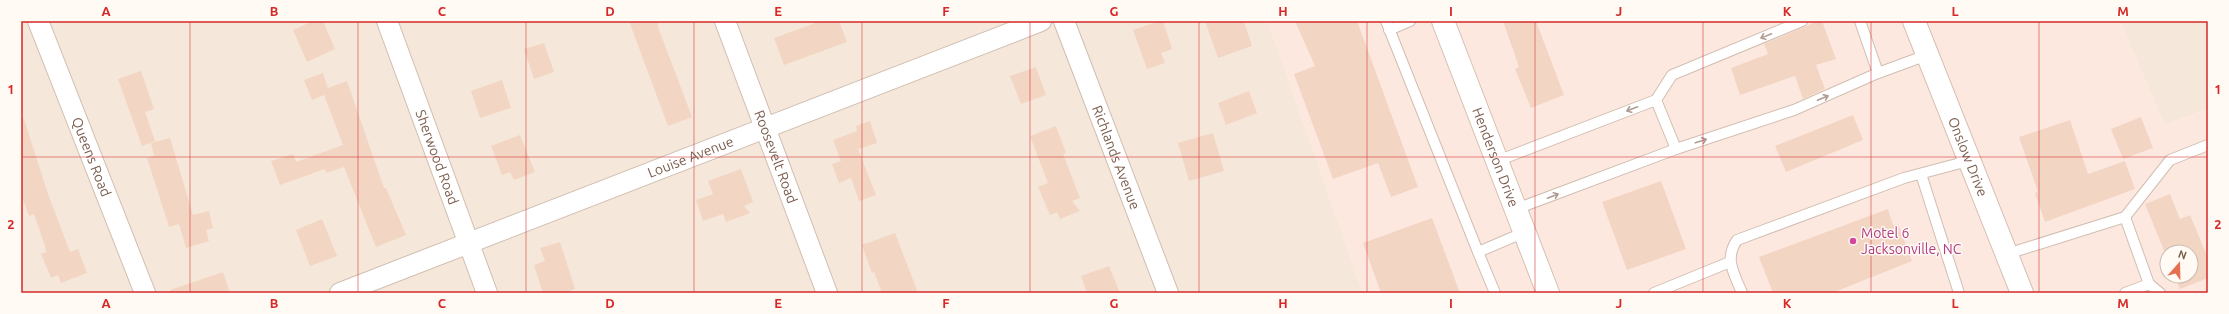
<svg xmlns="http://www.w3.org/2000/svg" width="2229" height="314" font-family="Ubuntu,sans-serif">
<rect width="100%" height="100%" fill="#fdf6ec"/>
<!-- residential -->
<g fill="#f5e8da">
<path d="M21,21H1268L1363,293H21Z"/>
<path d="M2120,21H2208V109L2164,125Z"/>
</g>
<!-- commercial -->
<path fill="#fde8e0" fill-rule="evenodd" d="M1268,21H2120L2164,125L2208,109V293H1363ZM2167,252H2191V276H2167Z"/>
<!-- building -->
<g fill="#f3d5c3">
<path d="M313,21H323L335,49L307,62L293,30Z"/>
<path d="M629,21H658V27L692,117L668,126Z"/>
<path d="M821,21H839L847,42L784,65L774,38Z"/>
<path d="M1160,21H1163L1172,49L1161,53L1165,63L1147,69L1133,30Z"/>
<path d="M1205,21H1244L1252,46L1218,58Z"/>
<path d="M1295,21H1357L1418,187L1391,197L1378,163L1333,179L1294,74L1315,66Z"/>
<path d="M1503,21H1536L1564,95L1531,108L1515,69L1519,67Z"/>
<path d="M1818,21H1822L1836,59L1816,65L1825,89L1803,99L1795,76L1740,95L1731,68L1768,54L1764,44Z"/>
<path d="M544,43L554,72L534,79L524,49Z"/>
<path d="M1036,67L1046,95L1021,104L1010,76Z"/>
<path d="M141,71L154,109L145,112L155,141L142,146L118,79Z"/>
<path d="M323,73L328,88L347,81L384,188H386L406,235L376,247L344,167L326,173L325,169L280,185L271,161L293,154L296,162L343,145L324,95L312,100L304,80Z"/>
<path d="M502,80L511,108L480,118L471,91Z"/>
<path d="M1249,91L1257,113L1226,125L1218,103Z"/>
<path d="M1853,115L1863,140L1786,172L1775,146Z"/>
<path d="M2141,117L2153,148L2123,159L2111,129Z"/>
<path d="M21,119H24L48,194L70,252L78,249L87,273L61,283L58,275L51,278L41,254L46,252L45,246L34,214L29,216L21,194Z"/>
<path d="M2070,120L2088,174L2125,161L2135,189L2045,222L2035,193L2038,192L2019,137Z"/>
<path d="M870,121L877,143L858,149L876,195L859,201L851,178L839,183L832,164L841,161L833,140L857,131L856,126Z"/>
<path d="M1056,126L1066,153L1063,154L1080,198L1072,201L1080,211L1060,219L1057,212L1050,215L1038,187L1048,183L1030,136Z"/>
<path d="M1213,133L1224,171L1189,181L1178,143Z"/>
<path d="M520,135L535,172L514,180L510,172L502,175L491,146Z"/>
<path d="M170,138L193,215L209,211L213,228L206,230L209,241L186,248L179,224L169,227L147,158L154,156L151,143Z"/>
<path d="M741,169L753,202L744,206L750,213L726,222L723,214L703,221L696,200L713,194L708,181Z"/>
<path d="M1661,181L1686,249L1627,270L1602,202Z"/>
<path d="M2170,194L2180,219L2190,215L2208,258V278L2180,289L2174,276H2191V252H2167V258L2145,204Z"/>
<path d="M1888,209L1893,225L1898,224L1912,261L1832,293H1773L1759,257Z"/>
<path d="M1432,218L1460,293H1381L1363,243Z"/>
<path d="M322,219L337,256L310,266L296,230Z"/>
<path d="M895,233L910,272L918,293H882L874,272L872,273L862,245Z"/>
<path d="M560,242L575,289L564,293H543L534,265L545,261L540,248Z"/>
<path d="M1109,266L1120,293H1087L1081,276Z"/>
<path d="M223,272L230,293H170V290Z"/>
</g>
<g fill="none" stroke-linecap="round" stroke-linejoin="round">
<!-- lane casing -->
<g stroke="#d1beb0" stroke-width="12">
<g id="lane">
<path d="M1386,21L1478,252"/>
<path d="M1860,21L1878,73"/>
<path d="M1389,30L1410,21"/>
<path d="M1656,100L1676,149"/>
<path d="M1497,161L1656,100L1672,75L1802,21"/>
<path d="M1921,174L1959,293"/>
<path d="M1516,209L1676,149L1794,110L1878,73L1927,55"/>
<path d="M2125,217L2170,160L2208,145"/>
<path d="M2007,254L2125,217L2149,284"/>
<path d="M1495,293L1478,252L1525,232"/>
<path d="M1654,293L1730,262"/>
<path d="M1742,293C1734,273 1724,259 1737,240L1904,178L1968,161"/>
<path d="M2125,293L2149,284L2160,293"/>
</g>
</g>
<!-- street casing -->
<g stroke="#d1beb0" stroke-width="22">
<g id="street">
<path id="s1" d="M38,21L145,293"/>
<path id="s2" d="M387,21L487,293"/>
<path id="s3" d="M725,21L827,293"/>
<path id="s4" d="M1064,21L1168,293"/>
<path id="s5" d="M340,293L1041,21"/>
</g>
</g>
<!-- secondary casing -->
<g stroke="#d6c0b0" stroke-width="24">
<g id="secondary">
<path id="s6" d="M1443,21L1548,293"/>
<path id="s7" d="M1914,21L2022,293"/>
</g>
</g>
<!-- lane -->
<use href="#lane" stroke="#fff" stroke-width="10"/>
<!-- street -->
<use href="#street" stroke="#fff" stroke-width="20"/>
<!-- secondary -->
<use href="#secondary" stroke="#fff" stroke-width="22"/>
</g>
<!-- one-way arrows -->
<defs><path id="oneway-shaft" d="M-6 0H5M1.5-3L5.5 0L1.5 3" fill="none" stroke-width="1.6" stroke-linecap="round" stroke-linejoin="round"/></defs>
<g stroke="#af9d94">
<use href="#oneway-shaft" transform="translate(1766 36) rotate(158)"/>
<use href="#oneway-shaft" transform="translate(1823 98) rotate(-23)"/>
<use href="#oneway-shaft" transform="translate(1632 109) rotate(159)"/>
<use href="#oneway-shaft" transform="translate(1701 141) rotate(-18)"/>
<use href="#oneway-shaft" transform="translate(1553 196) rotate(-21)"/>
</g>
<!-- grid -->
<path fill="none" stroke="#d62828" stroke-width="1" stroke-opacity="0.55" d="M190,21V293M358,21V293M526,21V293M694,21V293M862,21V293M1030,21V293M1199,21V293M1367,21V293M1535,21V293M1703,21V293M1871,21V293M2039,21V293M21,157H2208"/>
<!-- markers -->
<circle fill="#d1479c" stroke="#fffaf3" stroke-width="1.5" cx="1853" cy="241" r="4"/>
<g text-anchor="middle" stroke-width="3" stroke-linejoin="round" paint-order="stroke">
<!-- street labels -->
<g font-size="14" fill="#7a5c4d" stroke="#fffaf3">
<text dy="5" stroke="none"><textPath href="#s1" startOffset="146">Queens Road</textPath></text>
<text dy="5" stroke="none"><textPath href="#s2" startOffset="145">Sherwood Road</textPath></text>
<text dy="5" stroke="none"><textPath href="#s5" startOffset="376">Louise Avenue</textPath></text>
<text dy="5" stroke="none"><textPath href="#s3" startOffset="145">Roosevelt Road</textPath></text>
<text dy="5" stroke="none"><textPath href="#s4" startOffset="146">Richlands Avenue</textPath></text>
<text dy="5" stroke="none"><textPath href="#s6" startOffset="146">Henderson Drive</textPath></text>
<text dy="5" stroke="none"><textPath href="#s7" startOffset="146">Onslow Drive</textPath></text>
</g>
<!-- hotel labels -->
<g font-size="14" fill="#b23c85" stroke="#fffaf3" text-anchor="start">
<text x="1861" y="238">Motel 6<tspan x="1861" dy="16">Jacksonville, NC</tspan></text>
</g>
</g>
<!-- border -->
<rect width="2229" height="314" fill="none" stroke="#fffaf3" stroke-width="44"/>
<!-- north arrow -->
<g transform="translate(2179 264) rotate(20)"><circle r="19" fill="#fffaf3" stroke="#cabbb1"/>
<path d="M0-3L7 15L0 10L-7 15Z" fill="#e76f51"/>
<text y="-6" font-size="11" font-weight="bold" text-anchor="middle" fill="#7a5c4d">N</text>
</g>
<rect x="22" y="22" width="2185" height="270" fill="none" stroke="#d62828" stroke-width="1.5"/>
<g font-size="13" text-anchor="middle" font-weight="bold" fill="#d62828">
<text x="106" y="16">A</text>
<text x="274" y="16">B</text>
<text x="442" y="16">C</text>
<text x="610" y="16">D</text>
<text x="778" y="16">E</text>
<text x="946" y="16">F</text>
<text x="1114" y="16">G</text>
<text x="1283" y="16">H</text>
<text x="1451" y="16">I</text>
<text x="1619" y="16">J</text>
<text x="1787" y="16">K</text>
<text x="1955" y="16">L</text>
<text x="2123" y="16">M</text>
<text x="11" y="94">1</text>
<text x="2218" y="94">1</text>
<text x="11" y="229">2</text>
<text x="2218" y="229">2</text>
<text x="106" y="308">A</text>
<text x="274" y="308">B</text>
<text x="442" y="308">C</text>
<text x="610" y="308">D</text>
<text x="778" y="308">E</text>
<text x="946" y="308">F</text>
<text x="1114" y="308">G</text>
<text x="1283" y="308">H</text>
<text x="1451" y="308">I</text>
<text x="1619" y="308">J</text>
<text x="1787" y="308">K</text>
<text x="1955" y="308">L</text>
<text x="2123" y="308">M</text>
</g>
</svg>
